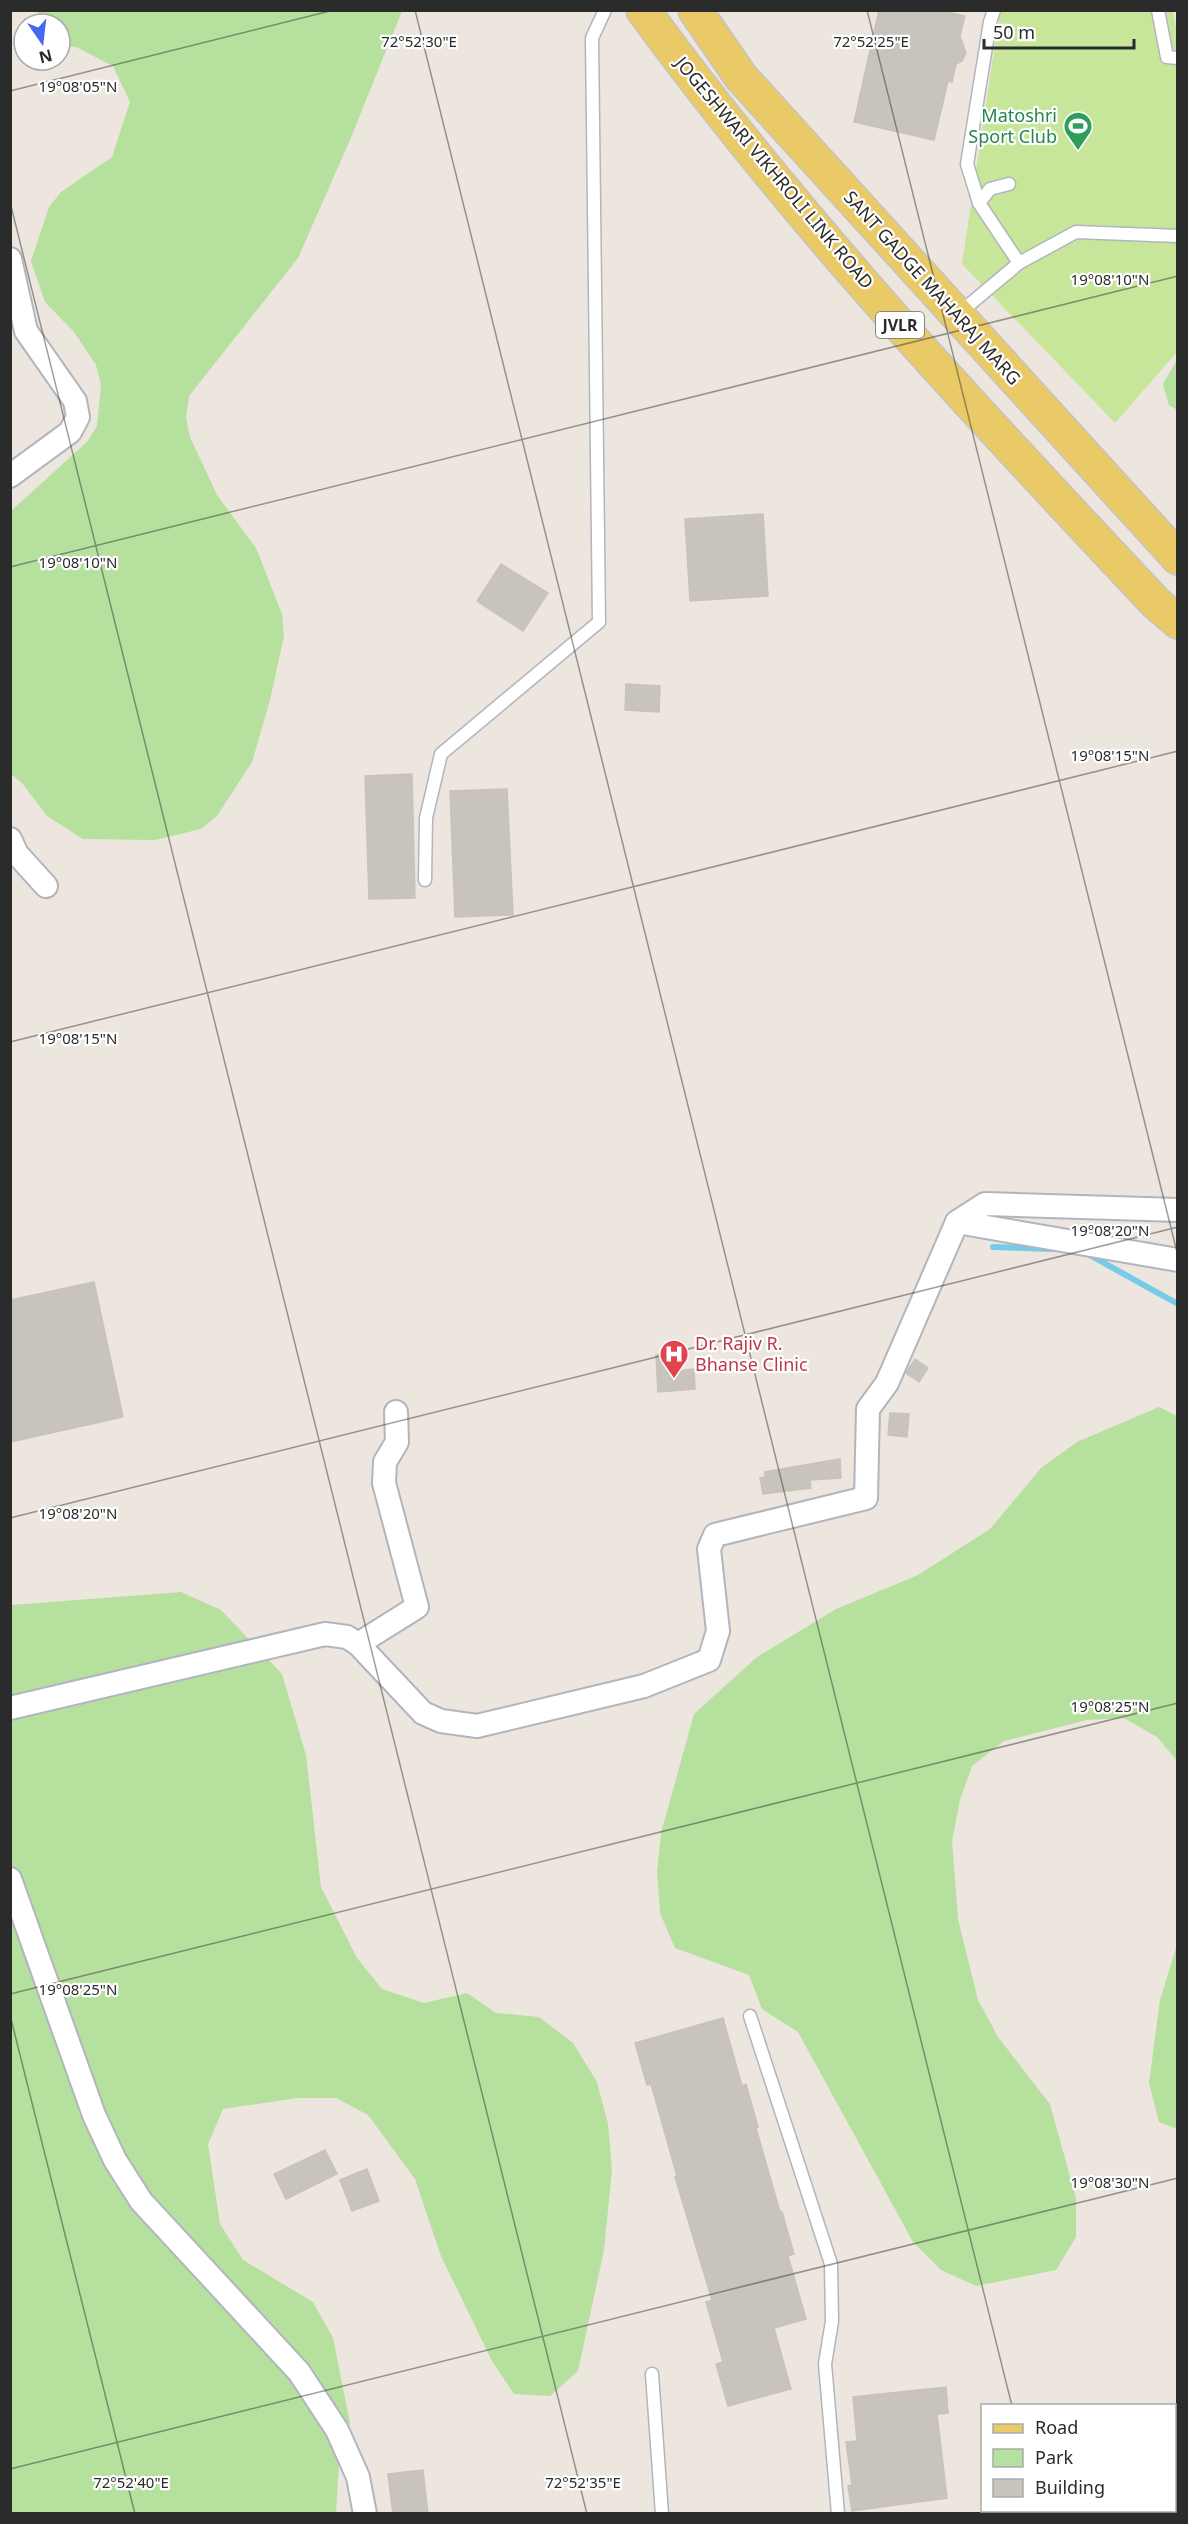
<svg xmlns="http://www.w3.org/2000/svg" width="1188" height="2524" font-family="'Noto Sans',sans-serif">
<rect width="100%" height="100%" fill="#ece6de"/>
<!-- green -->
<g fill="#b5e09e">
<path d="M37,11H402L350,140L298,258L189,396L186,418L190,437L217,495L256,548L282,614L284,636L270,700L252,762L217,816L201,829L155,840L83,839L47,816L22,783L11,774V511L87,442L97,426L101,385L96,365L74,332L45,302L31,261L49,207L61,192L112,157L130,102L113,66L76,47L60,46V24H45Z"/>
<path d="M1177,360V410L1169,405L1163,384Z"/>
<path d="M1159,1407L1177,1416V1761L1157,1737L1124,1718L1087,1720L1004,1741L972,1766L960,1800L952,1841L958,1919L978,2000L998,2037L1050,2104L1076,2198V2237L1056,2270L976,2286L941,2270L913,2242L798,2032L762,2009L749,1975L675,1948L660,1913L657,1872L661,1833L694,1714L757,1657L836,1609L918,1575L990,1529L1041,1468L1077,1442Z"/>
<path d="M181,1592L221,1610L282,1674L306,1755L321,1887L357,1958L382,1989L424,2003L467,1993L496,2013L539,2017L573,2043L597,2082L608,2124L612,2169L604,2250L578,2371L550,2396L514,2394L492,2361L441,2256L415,2179L368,2115L336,2098H297L223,2109L208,2144L220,2224L243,2260L313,2302L333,2338L350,2423L339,2462L336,2513L11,2514V1605Z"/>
<path d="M1177,1945L1178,2129H1177L1159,2122L1149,2083L1160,2000Z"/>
</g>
<!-- pitch -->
<path fill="#c7e69a" d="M1000,11H1173L1178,39L1177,352L1115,423L962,264Z"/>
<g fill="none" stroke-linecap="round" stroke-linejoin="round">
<!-- stream -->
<g stroke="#77cbe9" stroke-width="6">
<path d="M993,1247L1053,1249"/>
<path d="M1086,1253L1178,1304"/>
</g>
</g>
<!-- building -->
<g fill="#c8c4bd" stroke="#c8c2b8" stroke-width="1.5">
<path d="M879,10H939L965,16L960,36L966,53L962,61L956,64L952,82L948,81L934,140L854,122Z"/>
<path d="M763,514L768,596L690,601L685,519Z"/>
<path d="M501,564L548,593L523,631L477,601Z"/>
<path d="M626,684L660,686L659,712L625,710Z"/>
<path d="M412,774L415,898L369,899L365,776Z"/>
<path d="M507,789L513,915L455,917L450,791Z"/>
<path d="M94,1282L123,1417L10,1442V1300Z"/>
<path d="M675,1354L676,1371L694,1369L695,1389L658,1392L656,1355Z"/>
<path d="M915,1359L928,1368L919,1382L906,1373Z"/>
<path d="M890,1413L909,1414L907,1437L888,1435Z"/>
<path d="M840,1459L841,1478L810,1480L811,1488L763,1494L760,1478L765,1477V1472Z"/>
<path d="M723,2018L742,2086L746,2084L758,2127L756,2128L780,2212H782L794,2254L788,2256L806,2319L774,2328L791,2389L728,2406L716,2364L723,2362L706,2302L712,2300L675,2177L677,2176L651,2084L647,2085L635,2043Z"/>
<path d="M325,2150L337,2174L286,2199L274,2174Z"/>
<path d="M367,2169L379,2201L352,2211L340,2180Z"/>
<path d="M946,2387L948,2413L937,2414L947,2498L852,2511L848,2486L852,2485L846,2442L857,2441L853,2397Z"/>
<path d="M423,2470L428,2514H393L388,2474Z"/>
</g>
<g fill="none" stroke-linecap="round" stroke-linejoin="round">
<!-- service casing -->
<g stroke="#b2b5be" stroke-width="15">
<g id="service">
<path d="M994,10L990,22L967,164L979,203L1019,263"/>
<path d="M1158,10L1167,57L1178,58"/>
<path d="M979,203L990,189L1009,184"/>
<path d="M957,315L1019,263L1076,232L1178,236"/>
<path d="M425,880L426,818L441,754L599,622L592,38L605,10"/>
<path d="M750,2016L831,2264L832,2321L825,2364L838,2514"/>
<path d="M652,2374L662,2514"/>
</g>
</g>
<!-- minor casing -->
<g stroke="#b2b5be" stroke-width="26">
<g id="minor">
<path d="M10,259L26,331L75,401L78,417L70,432L10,476"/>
<path d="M10,839L17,854L46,886"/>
<path d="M957,1222L1178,1260"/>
<path d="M358,1644L417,1607L384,1483L385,1462L397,1442L396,1412"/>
<path d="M10,1708L325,1634L347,1637L358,1644L423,1713L441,1721L477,1726L644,1686L709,1660L718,1631L709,1549L715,1535L866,1498L868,1409L887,1383L957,1222L985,1204L1178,1210"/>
<path d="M10,1879L94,2115L115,2160L141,2201L299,2372L337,2430L358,2477L365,2514"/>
</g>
</g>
<!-- primary casing -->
<g stroke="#c4c4c4" stroke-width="36">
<g id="primary">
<path d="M643,10C797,221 977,413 1156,603L1178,622"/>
<path d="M695,10L741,77L1178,558"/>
</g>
</g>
<!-- service -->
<use href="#service" stroke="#fff" stroke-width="12"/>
<!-- minor -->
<use href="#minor" stroke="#fff" stroke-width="22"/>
<!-- primary -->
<use href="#primary" stroke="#eaca66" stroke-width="33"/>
</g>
<!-- ticks -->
<path fill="none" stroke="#2b2b2b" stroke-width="1.5" stroke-opacity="0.45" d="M415,10L1012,2406M867,10L1178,1256M10,91L334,10M10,202L587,2514M10,567L1178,276M10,1042L1178,751M10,1518L1178,1227M10,1994L1178,1703M10,2015L135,2514M10,2469L1178,2178M1038,2510L1039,2514"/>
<!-- icons -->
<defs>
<g id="stadium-pin" transform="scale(1.5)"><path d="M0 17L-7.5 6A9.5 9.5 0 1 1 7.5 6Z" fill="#2e9e5b" stroke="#fff"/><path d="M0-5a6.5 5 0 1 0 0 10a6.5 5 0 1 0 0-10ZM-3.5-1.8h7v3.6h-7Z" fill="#fff"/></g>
<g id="hospital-pin" transform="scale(1.5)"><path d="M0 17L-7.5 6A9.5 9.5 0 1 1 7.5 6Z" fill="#e0444e" stroke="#fff"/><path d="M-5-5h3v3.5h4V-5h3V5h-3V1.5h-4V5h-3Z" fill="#fff"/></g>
</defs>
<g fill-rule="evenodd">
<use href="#stadium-pin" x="1078" y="126"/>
<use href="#hospital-pin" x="674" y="1354"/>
</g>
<g text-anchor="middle" stroke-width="4.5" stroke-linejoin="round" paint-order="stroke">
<!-- shield labels -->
<rect fill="#fff" stroke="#6b6b6b" stroke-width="1.5" x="876" y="312" width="48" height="26" rx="4.5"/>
<g font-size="16" font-weight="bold" fill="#2b2b2b">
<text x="900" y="331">JVLR</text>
</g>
<!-- leisure labels -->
<g font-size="18" fill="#27864d" stroke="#fff" text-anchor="end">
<text x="1057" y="122">Matoshri<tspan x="1057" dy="21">Sport Club</tspan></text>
</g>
<!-- street labels -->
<g font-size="18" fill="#2b2b2b" stroke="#fff">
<text transform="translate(774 173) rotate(50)" y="6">JOGESHWARI VIKHROLI LINK ROAD</text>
<text transform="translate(932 288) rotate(48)" y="6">SANT GADGE MAHARAJ MARG</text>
</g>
<!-- health labels -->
<g font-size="18" fill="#be3a42" stroke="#fff" text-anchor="start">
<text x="695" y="1350">Dr. Rajiv R.<tspan x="695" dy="21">Bhanse Clinic</tspan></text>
</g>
</g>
<g font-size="15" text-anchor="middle" fill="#2b2b2b" stroke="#fff" stroke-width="4.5" stroke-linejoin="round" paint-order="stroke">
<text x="419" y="47">72°52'30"E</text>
<text x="871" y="47">72°52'25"E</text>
<text x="78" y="92">19°08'05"N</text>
<text x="1110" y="285">19°08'10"N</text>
<text x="78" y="568">19°08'10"N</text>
<text x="1110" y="761">19°08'15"N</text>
<text x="78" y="1044">19°08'15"N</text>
<text x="1110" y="1236">19°08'20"N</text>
<text x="78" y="1519">19°08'20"N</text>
<text x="1110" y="1712">19°08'25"N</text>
<text x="78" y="1995">19°08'25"N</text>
<text x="1110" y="2188">19°08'30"N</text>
<text x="131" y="2488">72°52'40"E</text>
<text x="583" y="2488">72°52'35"E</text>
</g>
<!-- border -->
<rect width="1188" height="2524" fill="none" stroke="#2b2b2b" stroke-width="24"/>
<!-- legend -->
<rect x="981" y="2404" width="195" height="108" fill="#ffffff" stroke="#aaaaaa" stroke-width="1.5"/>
<rect x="993" y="2424" width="30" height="9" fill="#eaca66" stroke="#aaaaaa" stroke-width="1.5"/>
<text x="1035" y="2434" font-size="18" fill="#2b2b2b">Road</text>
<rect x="993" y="2449" width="30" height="18" fill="#b5e09e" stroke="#aaaaaa" stroke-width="1.5"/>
<text x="1035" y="2464" font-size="18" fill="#2b2b2b">Park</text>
<rect x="993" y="2479" width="30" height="18" fill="#c8c4bd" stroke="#aaaaaa" stroke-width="1.5"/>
<text x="1035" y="2494" font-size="18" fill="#2b2b2b">Building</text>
<!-- north arrow -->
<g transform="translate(42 42) rotate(166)"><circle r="28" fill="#ffffff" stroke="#aaaaaa" stroke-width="1.5"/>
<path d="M0-4.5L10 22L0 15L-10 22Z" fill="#4768f0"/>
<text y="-9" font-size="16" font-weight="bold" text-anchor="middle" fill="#2b2b2b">N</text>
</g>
<!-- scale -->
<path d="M984 39v9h150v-9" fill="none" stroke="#2b2b2b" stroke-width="3"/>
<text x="993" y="39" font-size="18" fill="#2b2b2b" stroke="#ffffff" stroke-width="4.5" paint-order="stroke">50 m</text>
</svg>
